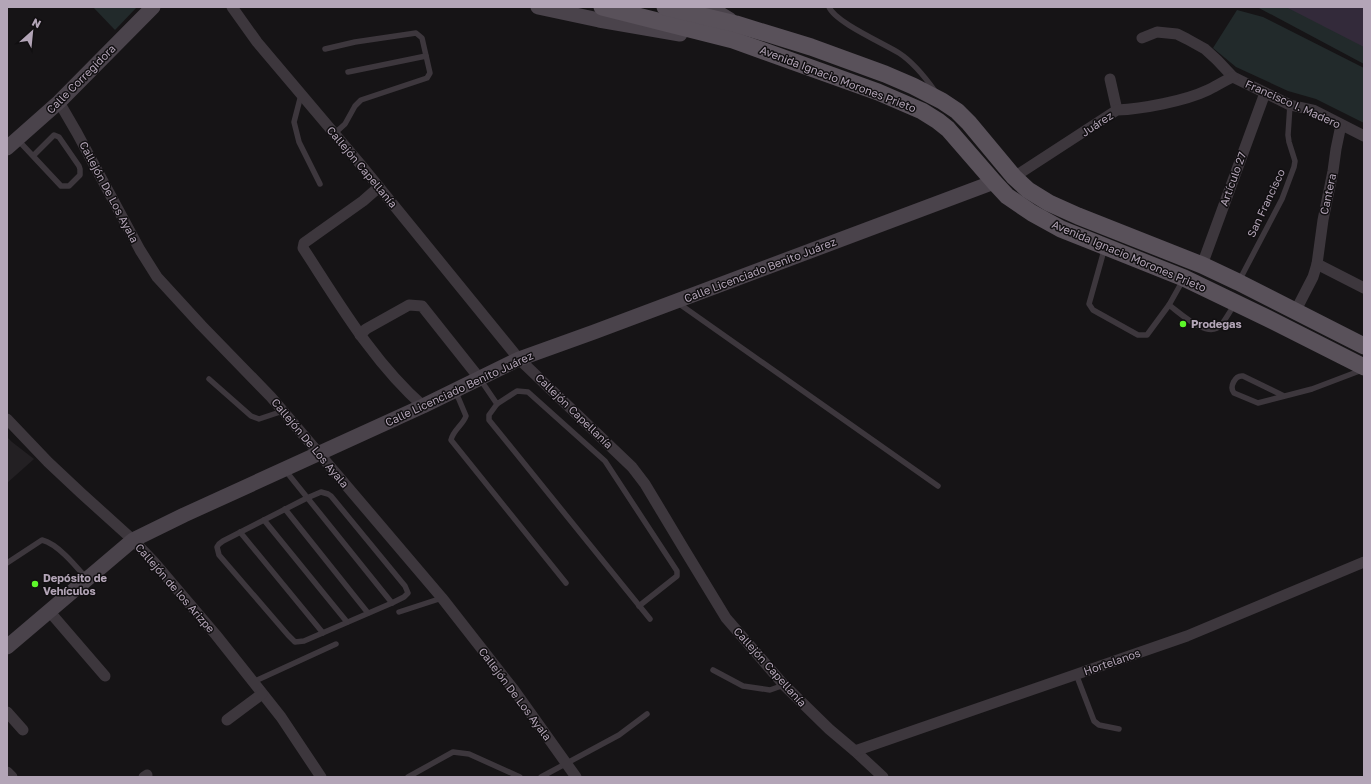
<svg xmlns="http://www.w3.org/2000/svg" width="1371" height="784" font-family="'Golos Text',sans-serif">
<rect width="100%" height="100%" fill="#161416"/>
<!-- built -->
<path fill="#232023" d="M7,437L12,442L34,459L7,483Z"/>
<!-- green -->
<g fill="#222a2b">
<path d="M93,7H137L115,30Z"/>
<path d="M1252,7H1364V64L1259,8Z"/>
<path d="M1237,10L1263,17L1364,68V123L1316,99L1288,91L1236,67L1213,48Z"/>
</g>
<!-- water -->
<path fill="#332a3a" d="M1286,7H1364V47Z"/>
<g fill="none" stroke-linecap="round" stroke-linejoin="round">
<!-- lane -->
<g stroke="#3d373d" stroke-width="5.5">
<path d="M829,7C835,22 883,43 899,53C913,62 925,77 935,91"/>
<path d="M325,49L355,42L416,33L422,38L430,73L427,78L361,100L355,106L345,124L334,134"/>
<path d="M348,72L426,56"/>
<path d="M301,95L294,122L299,142L320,184"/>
<path d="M17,139L61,186H69L80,175V169L79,166L59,137L54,135L33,156"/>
<path d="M1103,254L1089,304L1093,310L1138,335H1147L1169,305"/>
<path d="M1183,280L1169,305C1180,313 1208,340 1221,325C1226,319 1230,311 1235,304"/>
<path d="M1239,281L1282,199L1294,167L1295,161L1289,142L1288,135L1290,105"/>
<path d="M678,303L938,486"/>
<path d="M209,379L251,416L259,419L283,411"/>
<path d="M480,379L497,404L517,391L528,392L605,461L677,571V576L639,606"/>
<path d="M455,390L466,416C463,425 453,430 451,440L566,583"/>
<path d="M1284,396L1243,376C1235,375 1229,387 1234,393L1258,403L1312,389L1362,370"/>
<path d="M497,404L489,415V420L650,619"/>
<path d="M285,470L392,603"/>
<path d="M321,492L328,494L331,496L405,586L408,593L404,597L392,603L304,641L295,642L288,635L219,555L217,547L219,544L223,541L307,498Z"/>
<path d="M285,509L368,613"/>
<path d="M264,520L347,622"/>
<path d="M240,532L323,633"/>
<path d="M7,563L42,540C58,544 76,566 87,579"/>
<path d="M399,612L442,598"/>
<path d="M713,670L743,686L770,690L784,685"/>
<path d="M1076,674L1094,721L1099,725L1119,729"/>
<path d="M253,682L336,644"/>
<path d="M408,777L453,752L469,754L520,777"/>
<path d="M541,777L619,735L647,714"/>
</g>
<!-- street -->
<g stroke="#3d373d" stroke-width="11">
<path d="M232,7L257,42L361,165L519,359L632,467L645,484L684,549L726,618L784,685L829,729L855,751L883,777"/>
<path d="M1142,38L1157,32L1177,34L1187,39L1205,49L1217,60L1233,77L1290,105L1313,110L1364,136"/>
<path d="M1110,79L1117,110"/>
<path d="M59,102L77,133L140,250L157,277L201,325L271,397L442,598L514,690L576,777"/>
<path d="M1014,177L1117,110C1142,109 1185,101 1208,90C1216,86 1224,81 1233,77"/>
<path d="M379,187L363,201L304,243L303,248C339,303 373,362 423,406"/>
<path d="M1317,264L1364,288"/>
<path d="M1202,265L1265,93"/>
<path d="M1296,310L1313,277L1317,264L1323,220L1333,171L1336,149L1341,125"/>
<path d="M360,335L366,329L409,305L422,306L480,379"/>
<path d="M7,419L48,462L81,493L133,540L154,562L216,635L281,717L321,777"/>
<path d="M49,611L105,676"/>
<path d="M7,712L23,730"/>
<path d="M227,720L262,694"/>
<path d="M855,751L1187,636L1364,562"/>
<path d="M7,772L12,777"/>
<path d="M144,777L147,775"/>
</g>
<!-- secondary -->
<g stroke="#4a434b" stroke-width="15">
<path d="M538,7L599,20L680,34"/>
<path d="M707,7L717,12L730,20"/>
<path d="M7,148L59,102L153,7"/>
<path d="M7,647L133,540L184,515L423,406L519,359L594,332L994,182"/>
</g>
<!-- primary -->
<g stroke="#59515a" stroke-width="17">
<path d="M602,7L733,40L878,92L922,111L938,121L948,129L994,182L1007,196L1032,213L1061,229L1184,278L1267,318L1364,367"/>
<path d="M665,7L736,24L811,47L885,74L913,86L942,101L957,111L969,123L1014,177L1028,190L1049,203L1078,216L1202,265L1238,282L1364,346"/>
</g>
</g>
<!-- markers -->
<g fill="#5df82a" stroke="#110f11" stroke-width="1.5">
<circle cx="1183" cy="324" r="4"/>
<circle cx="35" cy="584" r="4"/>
</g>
<g text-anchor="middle" stroke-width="3" stroke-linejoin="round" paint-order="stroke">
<!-- street labels -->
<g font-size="11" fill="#b3a5b7" stroke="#110f11">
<text transform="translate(81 79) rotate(-45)" y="4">Calle Corregidora</text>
<text transform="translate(838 79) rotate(21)" y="4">Avenida Ignacio Morones Prieto</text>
<text transform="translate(1293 104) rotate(24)" y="4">Francisco I. Madero</text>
<text transform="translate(1097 124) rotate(-33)" y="4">Juárez</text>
<text transform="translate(362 167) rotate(50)" y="4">Callejón Capellanía</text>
<text transform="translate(1233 179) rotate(-70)" y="4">Artículo 27</text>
<text transform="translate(109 192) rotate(62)" y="4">Callejón De Los Ayala</text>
<text transform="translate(1328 194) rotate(-78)" y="4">Cantera</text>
<text transform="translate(1266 203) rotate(-65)" y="4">San Francisco</text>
<text transform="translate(1129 256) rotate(23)" y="4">Avenida Ignacio Morones Prieto</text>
<text transform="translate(760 270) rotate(-21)" y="4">Calle Licenciado Benito Juárez</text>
<text transform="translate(459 389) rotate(-25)" y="4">Calle Licenciado Benito Juárez</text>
<text transform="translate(574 411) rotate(44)" y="4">Callejón Capellanía</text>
<text transform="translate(310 443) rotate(50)" y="4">Callejón De Los Ayala</text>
<text transform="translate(175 588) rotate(49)" y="4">Callejón de los Arizpe</text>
<text transform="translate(1112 662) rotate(-19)" y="4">Hortelanos</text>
<text transform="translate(770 667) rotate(48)" y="4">Callejón Capellanía</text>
<text transform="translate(515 694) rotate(53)" y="4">Callejón De Los Ayala</text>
</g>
<!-- poi labels -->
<g font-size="11" font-weight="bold" fill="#b3a5b7" stroke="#110f11" text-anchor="start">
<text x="1191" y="328">Prodegas</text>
<text x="43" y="582">Depósito de<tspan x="43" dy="13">Vehículos</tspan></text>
</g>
</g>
<!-- border -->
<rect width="1371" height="784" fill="none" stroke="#b3a5b7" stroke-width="16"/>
<!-- north arrow -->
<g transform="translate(32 32) rotate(27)" stroke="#110f11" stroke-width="3" paint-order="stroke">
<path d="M0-3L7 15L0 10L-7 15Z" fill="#b3a5b7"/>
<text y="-6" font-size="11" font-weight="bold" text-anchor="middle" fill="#b3a5b7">N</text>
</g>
</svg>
